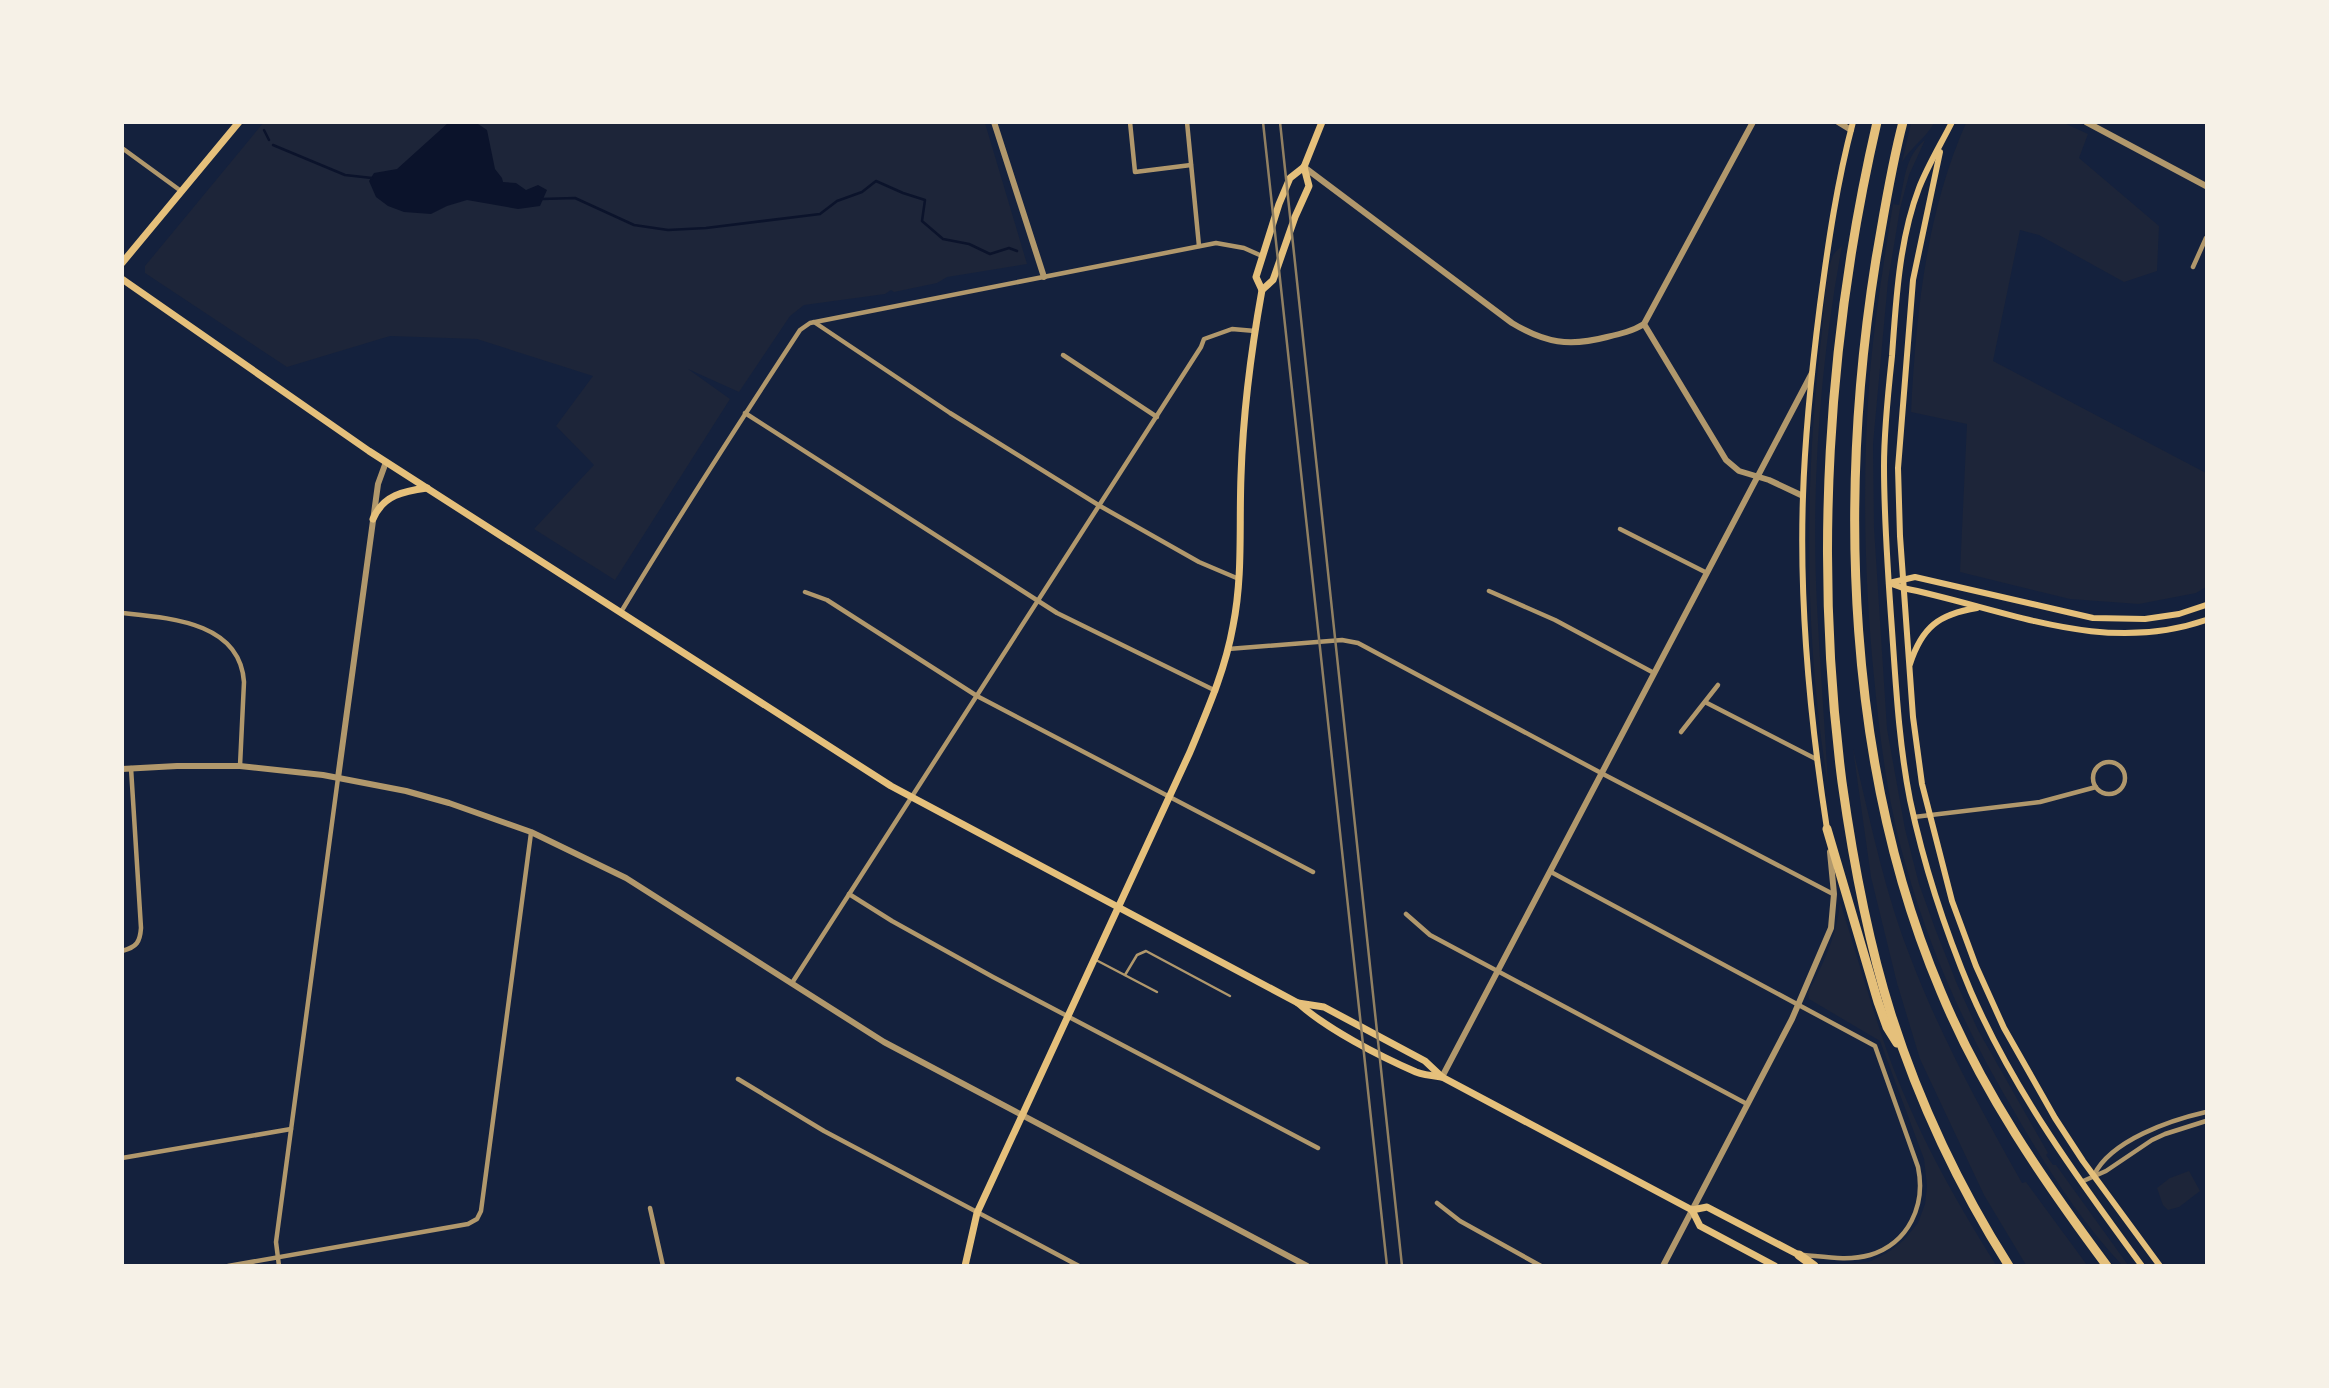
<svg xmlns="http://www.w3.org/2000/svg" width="2329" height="1388" font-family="Commissioner,sans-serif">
<rect width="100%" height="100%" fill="#14213d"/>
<!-- green -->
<g fill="#1d2539">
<path d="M264,122L985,123L1027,264L947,277L937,283L894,292L891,290L885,294L804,305L790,316L739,392L688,369L730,399L615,580L534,529L594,465L556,426L593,376L477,339L390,336L287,367L145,273V266Z"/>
<path d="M1911,123H1934C1926,138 1911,147 1902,162Z"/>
<path d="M1966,123H2064L2088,134L2079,158L2159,226L2157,271L2124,282L2039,235L2020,230L1993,361L2206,473V587L2196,593L2139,604L2070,599L1960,572L1967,424L1911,412C1916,314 1926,213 1966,123Z"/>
<path d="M1925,140L1909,175L1900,209L1888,281L1873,444L1874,528L1887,729L1905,829L1919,884L1936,931L1957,984L1978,1030L2048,1153L2046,1155L2053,1165H2056L2128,1265H2122C2080,1220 2046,1167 2015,1113C1968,1035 1931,954 1906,866C1888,805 1880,740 1874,677C1864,576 1862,474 1870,372C1875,316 1884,260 1893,204L1899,205C1905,181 1904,157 1925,140Z"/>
<path d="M1842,246C1820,364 1811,486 1817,606C1820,666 1825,726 1828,786C1804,636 1804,483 1822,331C1824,310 1825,277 1832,258C1833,253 1838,250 1842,246Z"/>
<path d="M1853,749C1870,819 1884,891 1911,959C1941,1037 1981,1110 2022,1183L2026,1182L2087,1265H2026L1984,1195L1920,1059L1897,983L1871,877Z"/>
<path d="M1840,902C1856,952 1870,1002 1887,1051C1914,1127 1954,1198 1996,1265H1842V1264L1869,1262L1890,1251L1904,1240L1918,1223L1925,1204L1927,1186L1924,1159L1880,1041L1809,999L1808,993C1823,964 1837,936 1840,902Z"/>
<path d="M2189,1171L2200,1191L2179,1207L2168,1210L2163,1205L2157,1188L2170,1178Z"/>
</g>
<!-- water -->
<path fill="#0b132b" d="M475,122L487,130L495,169L502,178L503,182L516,183L526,190L538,185L547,190L540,206L518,209L467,200L447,206L431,214L404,212L388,206L376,197L369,181L374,173L397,169L448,123Z"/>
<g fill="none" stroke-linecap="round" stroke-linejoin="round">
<!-- stream -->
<g stroke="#0b132b" stroke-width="2.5">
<path d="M264,130L269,140"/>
<path d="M273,145L345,175L372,178"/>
<path d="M542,199L575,198L634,225L668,230L706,228L820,214L837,201L862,192L876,181L903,193L925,200L922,221L943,239L969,244L990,254L1009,248L1017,251"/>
</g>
<!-- service -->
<g stroke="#b1986c" stroke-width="2.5">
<path d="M1096,960L1157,992"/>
<path d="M1125,975L1137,955L1146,951L1230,996"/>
</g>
<!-- minor -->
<g stroke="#b1986c" stroke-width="4.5">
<path d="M1130,122L1135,172L1191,165"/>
<path d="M1187,122L1199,246"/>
<path d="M122,148L181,191"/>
<path d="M2193,267L2206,238"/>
<path d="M814,322L950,413L1100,506L1199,562L1239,579"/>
<path d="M1063,355L1157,417"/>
<path d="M745,413L1057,613L1216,691"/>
<path d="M1620,529L1707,573"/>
<path d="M1489,591L1555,620L1654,673"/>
<path d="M805,592L827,600L977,696L1313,872"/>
<path d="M621,612C678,517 739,423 800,330L810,323L1216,243L1244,248L1262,256"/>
<path d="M122,613C170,618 240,622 244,682L240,766"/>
<path d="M1228,649L1342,640L1358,643L1603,774L1833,894"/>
<path d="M1705,702L1816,759"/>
<path d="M1681,732L1718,685"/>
<circle cx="2109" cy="778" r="16"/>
<path d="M1914,817L2040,802L2096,787"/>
<path d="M1551,872L1875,1046L1918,1167C1926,1205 1909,1243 1870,1255C1849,1261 1826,1257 1804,1255"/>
<path d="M849,894L892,921L993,977L1318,1148"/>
<path d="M1406,914L1430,935L1747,1104"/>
<path d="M122,951C137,947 140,942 141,928L131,768"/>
<path d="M792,983L1201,347L1204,339L1232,329L1255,331"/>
<path d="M738,1079L824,1131L1079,1266"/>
<path d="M122,1158L291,1129"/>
<path d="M2094,1175C2111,1140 2171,1120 2206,1112"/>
<path d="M2081,1182L2106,1171L2152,1140L2165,1134L2206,1121"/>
<path d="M1437,1203L1460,1221L1541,1266"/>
<path d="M650,1208L663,1266"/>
<path d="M228,1266L468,1224L477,1219L481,1211L531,833"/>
<path d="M279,1266L276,1242L338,778"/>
</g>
<!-- tertiary -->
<g stroke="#b1986c" stroke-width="6">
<path d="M994,122L1044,277"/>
<path d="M1753,122L1644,324L1726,460L1739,471L1769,480L1803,496"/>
<path d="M1838,122L1851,130"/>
<path d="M2086,122L2206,186"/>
<path d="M1304,167L1512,323C1545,343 1569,347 1607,337C1620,334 1633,331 1644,324"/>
<path d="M122,769L177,766H240L323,775L406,791L449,803L531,832L626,878L884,1042L1307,1266"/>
<path d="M338,778L378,484L386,462"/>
<path d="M1442,1077L1812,373"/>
<path d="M1663,1266L1792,1019L1831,928L1834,894L1830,852"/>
</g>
<!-- secondary -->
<g stroke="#e5c07b" stroke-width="6">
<path d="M1952,122C1941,144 1928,165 1919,188C1899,240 1896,301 1892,356C1888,393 1884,429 1884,466C1884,521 1888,576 1892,630C1896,687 1899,744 1910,800C1924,866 1945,930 1971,992C2014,1091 2078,1179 2142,1266"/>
<path d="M1940,152L1913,280L1898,468L1900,536L1913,717L1922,784L1952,901L1976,966L2004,1028L2055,1118L2083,1161L2160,1266"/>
<path d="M1889,583L1903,588C2006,609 2102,656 2206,620"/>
<path d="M1889,583L1915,577L2093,618L2145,619L2179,614L2206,605"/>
<path d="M1910,664C1922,627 1939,614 1977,608"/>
<path d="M1827,829C1810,719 1799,607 1803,496C1805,432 1812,368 1820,305C1828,244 1837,182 1853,122"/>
</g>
<!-- primary -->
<g stroke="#e5c07b" stroke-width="7">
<path d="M122,263L239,122"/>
<path d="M122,279L369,451L891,786L1298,1003C1327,1029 1379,1056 1416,1072C1424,1075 1434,1076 1442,1077"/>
<path d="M1262,290L1273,280L1295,217L1309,186L1304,167"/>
<path d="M373,519C383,495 404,491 427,488"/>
<path d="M1298,1003L1324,1007L1425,1061L1442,1077L1692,1210L1700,1226L1775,1266"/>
<path d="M1692,1210L1707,1207L1799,1255"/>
<path d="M965,1266L977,1213L1190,752C1207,711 1225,671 1233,626C1243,576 1239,527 1241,476C1243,414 1251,351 1262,290L1256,277L1279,204L1290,178L1304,167L1322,122"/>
</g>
<!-- motorway -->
<g stroke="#e5c07b" stroke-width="9">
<path d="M1877,122C1827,338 1814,563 1842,782C1853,861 1867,938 1891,1014C1919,1102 1959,1187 2009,1266"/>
<path d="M1903,122C1891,167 1884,214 1876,259C1838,497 1846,768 1941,992C1982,1091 2043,1180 2107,1266"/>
<path d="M1827,829L1878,1002L1887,1027L1897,1043"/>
<path d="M1799,1255L1814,1266"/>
</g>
<!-- rail -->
<g stroke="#918062" stroke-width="2.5">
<path d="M1263,122L1387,1266"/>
<path d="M1280,122L1402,1266"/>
</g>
</g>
<!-- border -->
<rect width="2329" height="1388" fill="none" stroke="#f6f1e7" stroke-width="248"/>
</svg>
